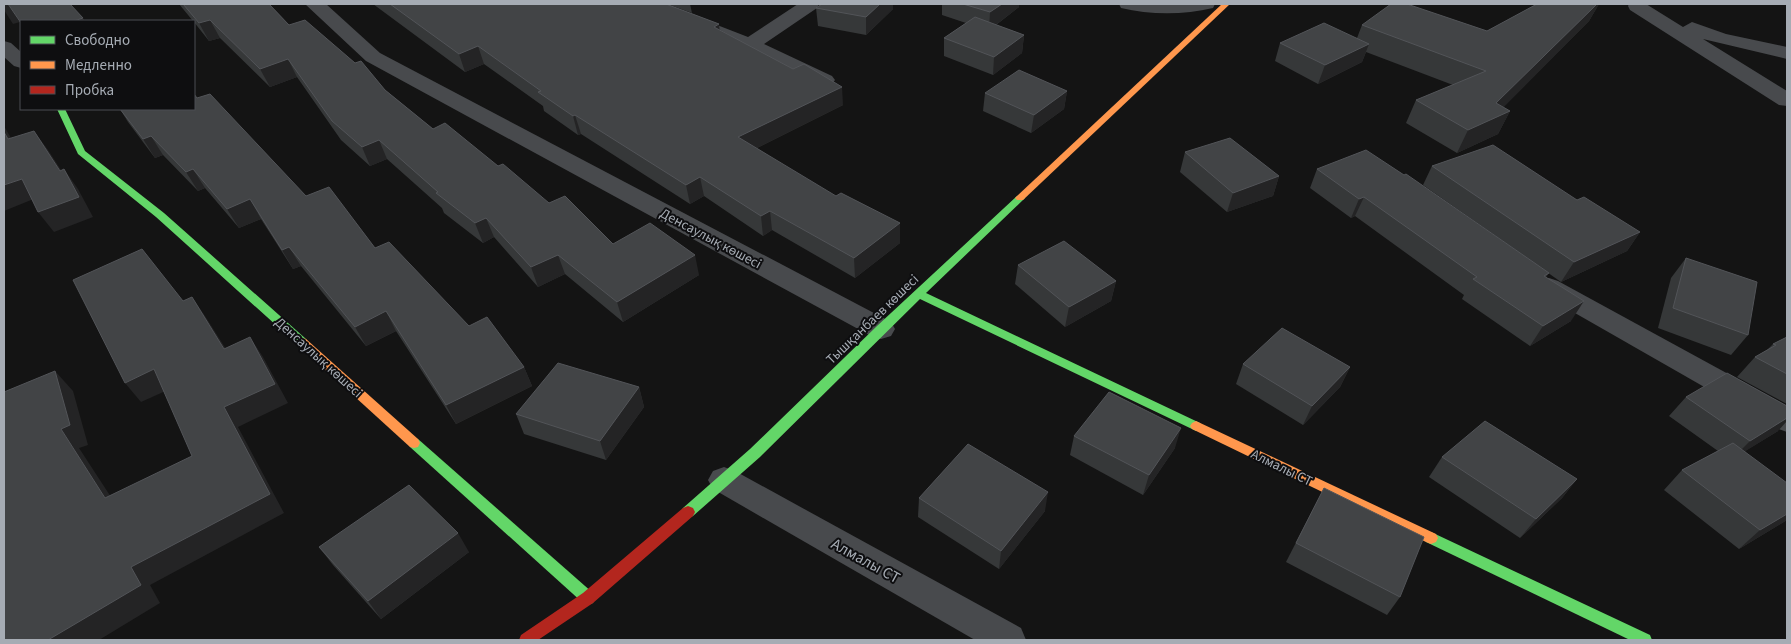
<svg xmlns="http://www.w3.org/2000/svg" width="1791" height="644" font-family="'Source Sans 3',sans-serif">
<rect width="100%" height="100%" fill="#141414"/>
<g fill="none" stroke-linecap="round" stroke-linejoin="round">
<!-- street -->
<g fill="#484a4d" fill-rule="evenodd">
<path d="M305,4H326L380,53L891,322L895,329L891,336L881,339L871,336L366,61Z"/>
<path d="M638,4H663L748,37L798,4H819L817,8L764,44L832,76L835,80L832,84L825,86L818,84L743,49L640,8Z"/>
<path d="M1119,4H1215L1213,8C1184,15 1150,15 1121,8Z"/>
<path d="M1629,4H1646L1683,27L1692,22L1726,34L1787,47V59L1703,39L1787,91V106L1779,105L1630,10L1628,6Z"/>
<path d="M4,41L11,43L21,52V68L14,66L4,57Z"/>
<path d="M1549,278L1558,281L1787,406V432L1776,428L1540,293L1536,287L1540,281Z"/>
<path d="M724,467L735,471L1021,628L1026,640H975L713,489L708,480L713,471Z"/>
</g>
<!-- fast -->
<g fill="#63d668" fill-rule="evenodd">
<path d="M57,109H65L85,151L164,213L306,339L308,342L306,345H298L156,217L78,154Z"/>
<path d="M1020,195L1023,196L1025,198L1023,200L926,293L1200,423L1202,426L1200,429L1196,431L1192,429L920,299L760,457L693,516L688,518L683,516L681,512L683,508L750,449L877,326L1017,196Z"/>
<path d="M414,438L418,439L593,593L595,598L593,603L588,605L583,603L410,447L408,443L410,439Z"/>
<path d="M1431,532L1650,635L1652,640H1630L1426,542L1424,538L1426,534Z"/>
</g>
<!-- slow -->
<g fill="#ff974d" fill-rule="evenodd">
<path d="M1222,4H1230L1023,200H1017L1015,198L1017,196Z"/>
<path d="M302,338L306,339L418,439L420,443L418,447L414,448L410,447L298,345L296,342Z"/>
<path d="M1196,421L1436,534L1438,538L1436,542L1431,544L1426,542L1192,429L1190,426L1192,423Z"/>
</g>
<!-- jam -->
<path fill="#b3261e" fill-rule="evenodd" d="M688,506L693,508L695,512L693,516L593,603L538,640H519L521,635L583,593L683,508Z"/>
</g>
<!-- wall -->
<g fill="#363839">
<path d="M179,4H269L289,25L385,90L433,129L498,166L549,203L613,244L699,275L623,322L565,274L538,287L494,237L483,243L444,213L442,208L387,159L370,166L341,140L297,77L270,87L220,38L209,41L194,22V21H193Z"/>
<path d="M373,4H666L719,24V29L843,105L757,148L900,243L855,278L772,230L763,236L704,196L690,204L581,134L578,135L544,111L543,106L484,64L465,72Z"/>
<path d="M667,4H690L692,13Z"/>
<path d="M942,4H1019V7L996,25L1024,35L1022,53L993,75L944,56V38L966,23L942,15Z"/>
<path d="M1537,4H1599L1589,21L1503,107L1510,111L1498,134L1457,153L1406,123L1416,100L1453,85L1366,52L1362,62L1318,84L1275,61L1280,43L1357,38L1362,25L1487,31Z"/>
<path d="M816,8L893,9L866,35L818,26Z"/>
<path d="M1067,91L1064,109L1031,133L983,111L985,93Z"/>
<path d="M197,98L306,196L375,248L469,326L524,367L532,386L456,424L396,331L366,346L301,266L293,269L261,219L239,228L205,188L198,191L163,155L155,158L128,122L120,109H194Z"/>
<path d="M1185,152L1279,176L1273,196L1227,212L1180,172Z"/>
<path d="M1432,166L1577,200L1640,232L1627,251L1561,282L1423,185Z"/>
<path d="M1317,169L1549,273L1546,277L1571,321L1530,346L1462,299L1464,295L1355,216L1351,218L1310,188Z"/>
<path d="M1686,258L1748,335L1731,355L1658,328L1671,278Z"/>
<path d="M1018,265L1116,281L1111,301L1065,327L1015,284Z"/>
<path d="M1787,337V404L1737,377L1755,357L1767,350L1773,344Z"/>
<path d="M1243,364L1350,367L1340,387L1303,425L1236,384Z"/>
<path d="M639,387L644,407L606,460L524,434L516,414Z"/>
<path d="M1686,397L1778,431L1745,451L1787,520L1739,549L1664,490L1682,470L1718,451L1669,416Z"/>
<path d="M1074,436L1175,448L1143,495L1070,455Z"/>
<path d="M1442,457L1577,479L1562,498L1520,538L1429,477Z"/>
<path d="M1324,488L1400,597L1387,615L1286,562Z"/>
<path d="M919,498L1045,511L999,569L918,517Z"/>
<path d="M319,547L469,552L381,619L333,565Z"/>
</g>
<!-- shaded-wall -->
<g fill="#242425">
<path d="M8,4L20,22L13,24L4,10V5Z"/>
<path d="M880,4H893V9L866,35V17Z"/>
<path d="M1002,4H1019V7L989,30L990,12Z"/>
<path d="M1597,4H1599L1589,21L1491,120L1510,111L1498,134L1457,153L1468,130Z"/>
<path d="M83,18L85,21H74Z"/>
<path d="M210,20L220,38L209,41L199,23Z"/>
<path d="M719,24L721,42L714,27Z"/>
<path d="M1024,35L1022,53L993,75L994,57Z"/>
<path d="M1369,44L1362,62L1318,84L1325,65Z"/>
<path d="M478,46L484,64L465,72L459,54Z"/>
<path d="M288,59L297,77L270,87L260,69Z"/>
<path d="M842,87L843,105L741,156L738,137Z"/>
<path d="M1067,91L1064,109L1031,133L1034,115Z"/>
<path d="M575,115L581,134L578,135L573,116Z"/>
<path d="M4,126L23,159L8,139L4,132Z"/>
<path d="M34,131L48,150L74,190L60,171Z"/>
<path d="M151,136L163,155L155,158L143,139Z"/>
<path d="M379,140L387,159L370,166L362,147Z"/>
<path d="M64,169L78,189L93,217L54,232L38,212Z"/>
<path d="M193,169L205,188L198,191L186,172Z"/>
<path d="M1279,176L1273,196L1227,212L1233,193Z"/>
<path d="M700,177L704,196L690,204L686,185Z"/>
<path d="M22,179L36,198L4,211V185Z"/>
<path d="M1364,197L1355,216L1351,218L1359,199Z"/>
<path d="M250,199L261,219L239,228L227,209Z"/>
<path d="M770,211L772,230L763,236L761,216Z"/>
<path d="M486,218L494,237L483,243L475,223Z"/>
<path d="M900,223V243L855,278L854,258Z"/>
<path d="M1640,232L1627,251L1561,282L1574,262Z"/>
<path d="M289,247L301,266L293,269L282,250Z"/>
<path d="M558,255L565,274L538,287L531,267Z"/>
<path d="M695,255L699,275L623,322L617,302Z"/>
<path d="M1116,281L1111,301L1065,327L1069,307Z"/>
<path d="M192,297L205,316L238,368L224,349Z"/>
<path d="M1584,301L1571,321L1530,346L1543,326Z"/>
<path d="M386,311L396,331L366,346L355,327Z"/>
<path d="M250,337L263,357L288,403L238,427L284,513L150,585L160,603L99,640H48L131,567L224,407Z"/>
<path d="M524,367L532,386L456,424L446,405Z"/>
<path d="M1350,367L1340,387L1303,425L1312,406Z"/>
<path d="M154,369L170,389L141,402L125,383Z"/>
<path d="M55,371L73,391L88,445L79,448L124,517L105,498L61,429Z"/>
<path d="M639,387L644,407L606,460L600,441Z"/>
<path d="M1787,418V421L1778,431L1731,460L1750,441Z"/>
<path d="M1181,428L1175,448L1143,495L1149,475Z"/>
<path d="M1577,479L1562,498L1520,538L1536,519Z"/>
<path d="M1048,492L1045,511L999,569L1001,551Z"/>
<path d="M1787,514V520L1739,549L1760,530Z"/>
<path d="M458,533L469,552L381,619L368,601Z"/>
</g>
<!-- building -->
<g fill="#424446" stroke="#525458">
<path d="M4,4H70L83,18L74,21H21V23L8,4L4,5Z"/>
<path d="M183,4H269L289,25L305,20L355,63L361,61L385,90L433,129L445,123L498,166L503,164L549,203L565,196L613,244L650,223L695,255L617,302L558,255L531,267L486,218L475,223L436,193L438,192L379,140L362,147L332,121L288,59L260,69L210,20L199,23Z"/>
<path d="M390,4H666L719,24L714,27L793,69L804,64L842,87L738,137L836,196L841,193L900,223L854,258L770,211L761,216L700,177L686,185L575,115L573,116L538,92L541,91L478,46L459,54Z"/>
<path d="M822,4H880L866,17L816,8Z"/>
<path d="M963,4H1002L990,12Z"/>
<path d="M1391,4H1407L1487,31L1537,4H1597L1496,103L1510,111L1468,130L1416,100L1486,71L1362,25Z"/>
<path d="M975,17L1024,35L994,57L944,38Z"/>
<path d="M1324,23L1369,44L1325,65L1280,43Z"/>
<path d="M1019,70L1067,91L1034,115L985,93Z"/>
<path d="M194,94L197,98L210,94L306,196L329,187L375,248L389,242L469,326L487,317L524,367L446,405L386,311L355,327L289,247L282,250L250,199L227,209L193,169L186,172L151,136L143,139L120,109H194Z"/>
<path d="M34,131L60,171L64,169L79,197L38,212L22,179L4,185V132L8,139Z"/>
<path d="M1230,138L1279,176L1233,193L1185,152Z"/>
<path d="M1493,145L1577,200L1584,197L1640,232L1574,262L1432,166Z"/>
<path d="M1366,150L1404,175L1406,174L1549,273L1544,276L1584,301L1543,326L1473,279L1477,277L1364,197L1359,199L1317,169Z"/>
<path d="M1064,241L1116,281L1069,307L1018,265Z"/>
<path d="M142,249L183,301L192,297L224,349L250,337L275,384L224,407L270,494L131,567L141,585L48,640H4V392L55,371L70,425L61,429L105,498L192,456L154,369L125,383L73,280Z"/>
<path d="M1686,258L1757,282L1748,335L1673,308Z"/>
<path d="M1282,328L1350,367L1312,406L1243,364Z"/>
<path d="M1787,337V374L1755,357L1776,345L1773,344Z"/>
<path d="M558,363L639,387L600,441L516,414Z"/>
<path d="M1727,373L1787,406V418L1750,441L1686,397Z"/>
<path d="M1109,392L1181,428L1149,475L1074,436Z"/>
<path d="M1485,421L1577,479L1536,519L1442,457Z"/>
<path d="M1733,443L1787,483V514L1760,530L1682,470Z"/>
<path d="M968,444L1048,492L1001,551L919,498Z"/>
<path d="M409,485L458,533L368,601L319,547Z"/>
<path d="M1324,488L1424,537L1400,597L1296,543Z"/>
</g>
<g text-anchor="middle" stroke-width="4" stroke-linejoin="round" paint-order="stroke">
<!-- street labels -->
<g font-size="14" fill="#a6acb4" stroke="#0e0e10">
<text transform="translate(711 238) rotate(28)" y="5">Денсаулық көшесі</text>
<text transform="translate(872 319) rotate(-44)" y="5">Тышқанбаев көшесі</text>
<text transform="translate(319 357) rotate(42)" y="5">Денсаулық көшесі</text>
<text transform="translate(1282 467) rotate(26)" y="5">Алмалы СТ</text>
</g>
<!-- near-street labels -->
<g font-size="16" fill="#a6acb4" stroke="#0e0e10">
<text transform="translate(866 560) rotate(29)" y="6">Алмалы СТ</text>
</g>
</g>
<!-- border -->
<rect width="1791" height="644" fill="none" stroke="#a6acb4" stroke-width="10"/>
<!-- legend -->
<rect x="20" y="20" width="175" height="90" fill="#0e0e10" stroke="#4b4d52"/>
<rect x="30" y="36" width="25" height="8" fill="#63d668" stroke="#4b4d52"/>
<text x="65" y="45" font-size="15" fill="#a6acb4">Свободно</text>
<rect x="30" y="61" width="25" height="8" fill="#ff974d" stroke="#4b4d52"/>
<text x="65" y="70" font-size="15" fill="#a6acb4">Медленно</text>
<rect x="30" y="86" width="25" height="8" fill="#b3261e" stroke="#4b4d52"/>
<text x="65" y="95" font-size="15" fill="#a6acb4">Пробка</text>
</svg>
